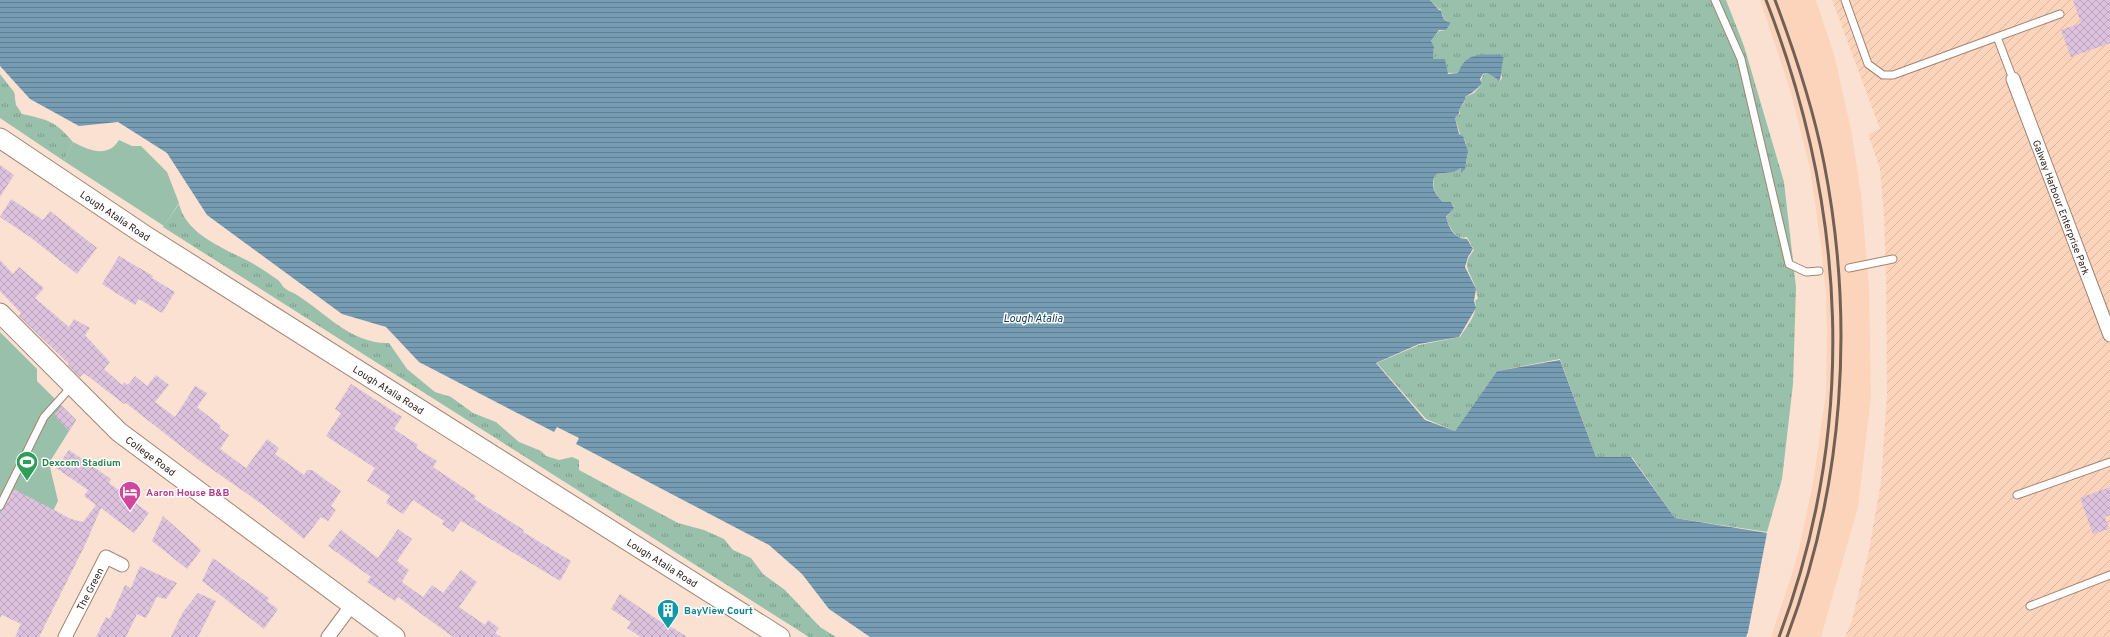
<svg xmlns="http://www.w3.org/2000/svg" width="2110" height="637" font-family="Overpass,sans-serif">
<defs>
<pattern id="industrial-furrows" width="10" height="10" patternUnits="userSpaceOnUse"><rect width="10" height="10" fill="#fcd4bc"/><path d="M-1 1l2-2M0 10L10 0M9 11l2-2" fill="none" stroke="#d8b6a1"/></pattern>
<pattern id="grass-tufts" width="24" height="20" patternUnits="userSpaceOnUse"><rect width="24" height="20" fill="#98c0ab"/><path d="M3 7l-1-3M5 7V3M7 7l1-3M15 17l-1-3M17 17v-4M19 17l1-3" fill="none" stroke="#7c9c8a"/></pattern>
<pattern id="water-rules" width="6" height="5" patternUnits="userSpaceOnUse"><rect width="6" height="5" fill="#769cb3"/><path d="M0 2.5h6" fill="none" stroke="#617f91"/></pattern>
<pattern id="building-cross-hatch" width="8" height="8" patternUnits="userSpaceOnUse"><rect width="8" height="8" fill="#dcc2dc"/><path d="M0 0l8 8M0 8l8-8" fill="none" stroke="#bda6bc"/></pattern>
</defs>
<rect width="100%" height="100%" fill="#fbe1d1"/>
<!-- built -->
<path fill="#fcd4bc" d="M1760,0H1816L1834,54L1852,134L1861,194L1869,288L1871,397L1858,507L1821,637H1771L1797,558L1813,483L1826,393L1827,334L1826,294L1821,245L1810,168L1789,86Z"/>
<!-- industrial -->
<path fill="url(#industrial-furrows)" d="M1832,0H2110V637H1845L1852,620L1869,550L1881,482L1887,395L1886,279L1884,216L1880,169L1868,134L1880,129Z"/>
<!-- grass -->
<g fill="url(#grass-tufts)">
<path d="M1430,0H1726L1744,46L1784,182L1796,287L1793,384L1782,479L1767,532L1675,518L1632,457H1596L1560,359L1497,371L1455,431L1426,419L1377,363L1419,345L1460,337C1466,327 1479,313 1475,301L1478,298C1476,294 1477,291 1475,286C1469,270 1461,266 1474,250L1467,237C1455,241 1450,227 1446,218L1454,207L1451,202H1443C1435,194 1430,185 1436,174L1454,172L1461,168V173C1470,164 1469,140 1460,134L1455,118L1460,114L1459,110L1465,101V97L1474,93L1482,84L1481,80L1483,75L1487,73L1497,79L1498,83L1502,78L1500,67L1504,58L1500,54C1481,55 1466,54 1458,73H1446L1445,59H1433L1434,46L1431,41L1439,31L1446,30L1451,23C1443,20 1443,17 1441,9H1439Z"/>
<path d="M0,74L14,92L16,105L22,114C49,120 55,121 73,142L64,161L0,118Z"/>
<path d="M179,204C187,236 226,249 252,263C261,268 270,274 278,280C281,282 282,287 286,289C289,292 293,292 297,295C326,313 351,344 389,343L407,369L435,392L451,397L473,413L496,422L519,442L541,451L546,456L559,460L572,457L579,460V470L678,523L704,530L724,539L733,550L751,558L763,574L785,590L820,627L836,637H809L163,227Z"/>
</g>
<!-- garden -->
<g fill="#98c0ab">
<path d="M119,140L132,146H141L167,172L179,203L164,226L64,161L73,142C90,151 108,158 119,140Z"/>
<path d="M0,332L37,369V381L76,420L49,463L58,501L0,618Z"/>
</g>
<!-- water -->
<path fill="url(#water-rules)" d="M0,0H1430L1439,10H1441C1443,17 1442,20 1451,23L1446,30H1439L1431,41L1434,46L1433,59H1445L1448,74L1458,73C1466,52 1480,55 1500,54L1504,58C1500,67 1503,76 1498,83L1497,79L1487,73L1483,74L1480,79L1482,84L1473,92L1465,97V100L1459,110V114L1455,118L1459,134L1463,136L1468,151L1465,169L1461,173V168L1454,172L1436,174C1429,185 1435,194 1443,202H1451L1454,208L1446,217C1449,228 1454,239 1467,239L1473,249L1468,257L1465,267L1476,289L1474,301L1476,308L1459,337L1419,344L1376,363L1425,420L1455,431L1497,371L1560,360L1596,457H1631L1675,518L1767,533L1748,632L1746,637H870L829,609L802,574L769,545L576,444L579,438L557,427L554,432L419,362L386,327L342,314L207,215L167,153L118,122L79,126L30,99L0,66Z"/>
<!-- building -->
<g fill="url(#building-cross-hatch)">
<path d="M2073,0H2110V43L2071,57L2061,30L2081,23Z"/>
<path d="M0,165L14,175L0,197Z"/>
<path d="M11,199L43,220L50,211L97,248L77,274L30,237L0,217Z"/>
<path d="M119,256L153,276L152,278L175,292L162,313L139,299L135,305L102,284Z"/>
<path d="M0,260L13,274L19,267L44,288L35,298L69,327L74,319L90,328L85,335L110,362L104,369L122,385L124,382L128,385L135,376L147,386L156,375L169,385L155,402L175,417L195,386L207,393L197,407L221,426L219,428L229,435L220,449L246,468L267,439L279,448L275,454L304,475L307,470H312L341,491L331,506L336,510L328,521L321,517L304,539L263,505L196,458L126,403L124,404L84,373L80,377L68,365L69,364L19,316L21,313L0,291Z"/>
<path d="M351,384L402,417L394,429L418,445L416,448L437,461L433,467L476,496L474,499L524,530L523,532L571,561L560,581L461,521L453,532L442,524L444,521L413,500L403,514L386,503L390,496L367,481L375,468L326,436L341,413L335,409Z"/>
<path d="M62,406L76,420L69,431L54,415Z"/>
<path d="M69,450L111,479L109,483L149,513L134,533L101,508L85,545L39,637H15L21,624L0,614V514L14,489L71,519L83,522L96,505L84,496L88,490L56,468Z"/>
<path d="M2110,487V515L2105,517L2109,529L2093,534L2080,498Z"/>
<path d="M163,516L201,550L187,569L152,541Z"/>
<path d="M398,529L412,539L397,561L409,570L402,582L423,597L432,585L443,593L461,570L477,582L459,607L485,625L488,620L499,628L495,633L501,637H453L398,597L395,601L367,582L371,577L328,546L341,530L378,558Z"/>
<path d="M213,558L269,598L267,601L278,609L264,629L202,581Z"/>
<path d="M140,566L177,583L166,599L157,597L146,618L137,614L126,637H96L106,617L110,619L125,585L131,588Z"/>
<path d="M198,593L216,601L198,637H171L183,612Z"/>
<path d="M620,594L664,624L665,623L687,637H641L627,628L631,622L611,609Z"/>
</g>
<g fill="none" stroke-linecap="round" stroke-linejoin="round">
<!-- lane casing -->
<g stroke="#a28472" stroke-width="9">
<g id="lane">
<path d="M1715,0L1741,59L1789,264L1806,272L1819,271"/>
<path d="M1845,0L1868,64L1883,75H1893L1997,37L2013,79"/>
<path d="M1997,37L2060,14"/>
<path d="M1849,268L1893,259"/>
<path d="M2017,495L2110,462"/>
<path d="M0,506L44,417L72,386"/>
<path d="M2030,606L2110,575"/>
</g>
</g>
<!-- street casing -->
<g stroke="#a28472" stroke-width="15">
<g id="street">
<path id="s1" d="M2013,79L2110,335"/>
<path id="s2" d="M65,637L106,557L122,565"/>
<path d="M328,637L351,606"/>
</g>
</g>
<!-- secondary casing -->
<g stroke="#a28472" stroke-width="21">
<g id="secondary">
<path id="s3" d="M0,138L143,234L780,637"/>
<path id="s4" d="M0,313L119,432L395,637"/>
</g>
</g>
<!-- lane -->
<use href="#lane" stroke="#fff" stroke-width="7"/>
<!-- street -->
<use href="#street" stroke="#fff" stroke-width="13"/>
<!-- secondary -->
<use href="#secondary" stroke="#fff" stroke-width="19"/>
<!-- rail -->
<g stroke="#706056" stroke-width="3">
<path d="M1766,0C1847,209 1858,426 1779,637"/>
<path d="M1775,0C1795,53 1813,107 1824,163C1855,321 1844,486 1787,637"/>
</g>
</g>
<!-- icons -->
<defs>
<g id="stadium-pin" transform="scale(1.15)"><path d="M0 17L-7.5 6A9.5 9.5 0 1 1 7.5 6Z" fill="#2e9e5b" stroke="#fff"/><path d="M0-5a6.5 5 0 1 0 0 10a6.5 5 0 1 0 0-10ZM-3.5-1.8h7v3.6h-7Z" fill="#fff"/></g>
<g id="hotel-pin" transform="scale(1.15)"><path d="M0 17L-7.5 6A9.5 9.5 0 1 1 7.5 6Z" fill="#d1479c" stroke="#fff"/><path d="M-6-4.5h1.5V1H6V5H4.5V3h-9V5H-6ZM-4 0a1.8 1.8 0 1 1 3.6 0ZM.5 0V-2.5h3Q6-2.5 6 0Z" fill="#fff"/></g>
<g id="building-pin" transform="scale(1.15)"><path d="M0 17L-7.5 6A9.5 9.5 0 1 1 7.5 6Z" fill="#0f9aa8" stroke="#fff"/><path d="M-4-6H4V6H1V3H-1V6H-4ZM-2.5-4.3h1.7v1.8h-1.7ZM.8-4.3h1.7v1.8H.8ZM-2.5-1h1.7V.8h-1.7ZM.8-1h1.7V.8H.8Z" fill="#fff"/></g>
</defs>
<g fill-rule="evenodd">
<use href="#stadium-pin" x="27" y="462"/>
<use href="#hotel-pin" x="130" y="492"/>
<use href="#building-pin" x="668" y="610"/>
</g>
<g text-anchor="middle" stroke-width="3" stroke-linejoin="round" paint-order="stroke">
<!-- street labels -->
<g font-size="10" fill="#2e221b" stroke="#fff">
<text dy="4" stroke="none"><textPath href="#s1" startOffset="137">Galway Harbour Enterprise Park</textPath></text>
<text dy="4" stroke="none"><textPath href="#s3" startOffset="139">Lough Atalia Road</textPath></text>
<text dy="4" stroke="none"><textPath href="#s3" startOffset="463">Lough Atalia Road</textPath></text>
<text dy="4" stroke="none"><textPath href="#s4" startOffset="208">College Road</textPath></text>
<text dy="4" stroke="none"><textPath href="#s3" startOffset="787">Lough Atalia Road</textPath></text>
<text dy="4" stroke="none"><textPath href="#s2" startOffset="54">The Green</textPath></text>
</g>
<!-- leisure labels -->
<g font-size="10" font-weight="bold" fill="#27864d" stroke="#fff" text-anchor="start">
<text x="42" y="466">Dexcom Stadium</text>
</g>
<!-- hotel labels -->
<g font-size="10" font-weight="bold" fill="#b23c85" stroke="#fff" text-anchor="start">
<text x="146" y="496">Aaron House B&amp;B</text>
</g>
<!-- culture labels -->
<g font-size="10" font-weight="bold" fill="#0d838f" stroke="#fff" text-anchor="start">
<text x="684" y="614">BayView Court</text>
</g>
<!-- water labels -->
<g font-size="11" font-style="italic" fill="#10425b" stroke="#fff">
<text x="1033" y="322">Lough Atalia</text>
</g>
</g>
</svg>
